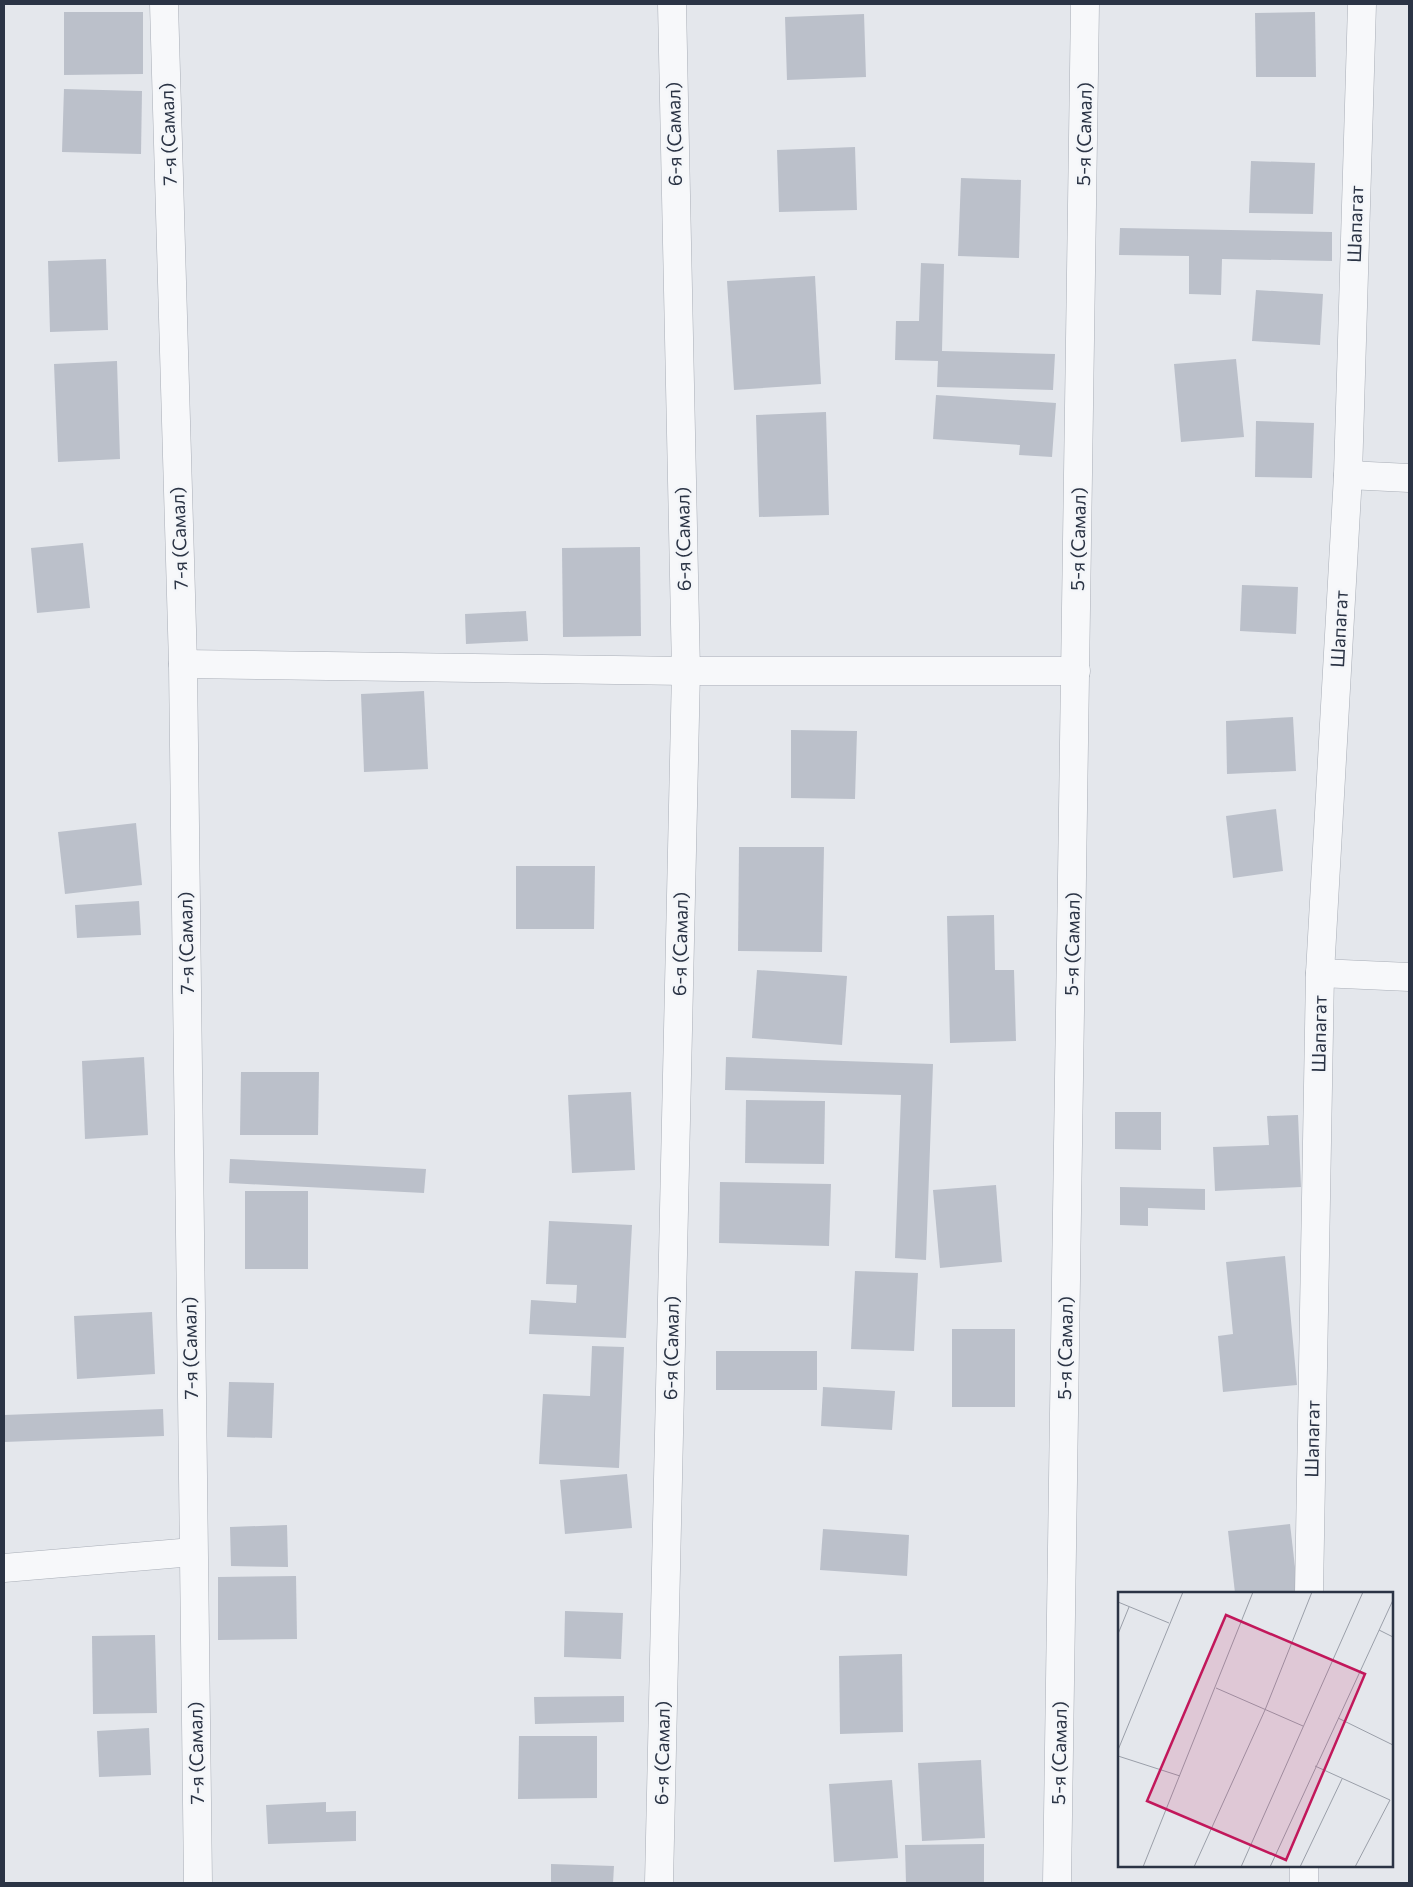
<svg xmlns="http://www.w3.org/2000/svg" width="1413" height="1887" font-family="Commissioner,sans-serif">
<rect width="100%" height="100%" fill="#e4e7ec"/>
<!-- building -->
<g fill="#bbc0ca">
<path d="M64,12H143V74L64,75Z"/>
<path d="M1315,12L1316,77H1256L1255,13Z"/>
<path d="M864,14L866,77L787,80L785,17Z"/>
<path d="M64,89L142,91L141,154L62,152Z"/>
<path d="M855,147L857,210L779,212L777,150Z"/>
<path d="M1251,161L1315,163L1313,214L1249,213Z"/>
<path d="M961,178L1021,180L1019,258L958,256Z"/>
<path d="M1120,228L1332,232V261L1222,259L1221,295L1189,294V256L1119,255Z"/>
<path d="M106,259L108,330L50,332L48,261Z"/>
<path d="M921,263L944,264L942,351L1055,354L1053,390L937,387L938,361L895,360L896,321H919Z"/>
<path d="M815,276L821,384L734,390L727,281Z"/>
<path d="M1256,290L1323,294L1320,345L1252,341Z"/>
<path d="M1236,359L1244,437L1181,442L1174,364Z"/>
<path d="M117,361L120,459L58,462L54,364Z"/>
<path d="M936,395L1056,403L1052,457L1019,455L1020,445L933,439Z"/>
<path d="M826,412L829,515L759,517L756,415Z"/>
<path d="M1256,421L1314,423L1312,478L1255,477Z"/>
<path d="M83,543L90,608L37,613L31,548Z"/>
<path d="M640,547L641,636L563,637L562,548Z"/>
<path d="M1242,585L1298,587L1296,634L1240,631Z"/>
<path d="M526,611L528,641L466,644L465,614Z"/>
<path d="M424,691L428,769L364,772L361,694Z"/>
<path d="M1293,717L1296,771L1227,774L1226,721Z"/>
<path d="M791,730L857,731L855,799L791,798Z"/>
<path d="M1276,809L1283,871L1233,878L1226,816Z"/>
<path d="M136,823L142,885L65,894L58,832Z"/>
<path d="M739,847H824L822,952L738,951Z"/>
<path d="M516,866H595L594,929H516Z"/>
<path d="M139,901L141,935L77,938L75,905Z"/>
<path d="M994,915L995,970H1014L1016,1041L950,1043L947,916Z"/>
<path d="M757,970L847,976L842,1045L752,1038Z"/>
<path d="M144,1057L148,1135L85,1139L82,1061Z"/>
<path d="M726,1057L933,1064L926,1260L895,1258L901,1095L725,1090Z"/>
<path d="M241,1072H319L318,1135H240Z"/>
<path d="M631,1092L635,1170L572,1173L568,1095Z"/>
<path d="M746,1100L825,1101L824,1164L745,1163Z"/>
<path d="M1115,1112H1161V1150L1115,1149Z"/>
<path d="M1298,1115L1301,1187L1215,1191L1213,1147L1269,1145L1267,1116Z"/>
<path d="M230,1159L426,1169L424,1193L229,1183Z"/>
<path d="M720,1182L831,1184L829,1246L719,1243Z"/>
<path d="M996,1185L1002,1262L940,1268L933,1190Z"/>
<path d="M1120,1187L1205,1189V1210L1148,1208V1226L1120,1225Z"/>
<rect x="245" y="1191" width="63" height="78"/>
<path d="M549,1221L632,1225L626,1338L529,1334L531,1300L576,1303L577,1285L546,1284Z"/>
<path d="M1285,1256L1297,1385L1223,1392L1218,1336L1233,1334L1226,1262Z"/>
<path d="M855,1271L918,1273L914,1351L851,1349Z"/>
<path d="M152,1312L155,1374L77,1379L74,1316Z"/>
<rect x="952" y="1329" width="63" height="78"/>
<path d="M592,1346L624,1347L619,1468L539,1464L543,1394L590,1396Z"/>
<rect x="716" y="1351" width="101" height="39"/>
<path d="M229,1382L274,1383L272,1438L227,1437Z"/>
<path d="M823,1387L895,1391L892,1430L821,1426Z"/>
<path d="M163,1409L164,1436L4,1442V1415Z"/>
<path d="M627,1474L632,1528L565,1534L560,1480Z"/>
<path d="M1290,1524L1298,1593H1235L1228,1531Z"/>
<path d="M287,1525L288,1567L231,1566L230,1527Z"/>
<path d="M823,1529L909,1535L907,1576L820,1570Z"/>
<path d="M296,1576L297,1639L218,1640V1577Z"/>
<path d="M565,1611L623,1613L621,1659L564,1657Z"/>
<path d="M155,1635L157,1713L93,1714L92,1636Z"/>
<path d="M902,1654L903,1732L840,1734L839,1656Z"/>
<path d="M624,1696V1722L535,1724L534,1697Z"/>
<path d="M149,1728L151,1775L99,1777L97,1731Z"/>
<path d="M519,1736H597V1798L518,1799Z"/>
<path d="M981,1760L985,1838L922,1841L918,1763Z"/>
<path d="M892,1780L898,1858L834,1862L829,1784Z"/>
<path d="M326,1802V1812L356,1811V1841L268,1844L266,1805Z"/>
<path d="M984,1844V1883H906L905,1845Z"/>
<path d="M551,1864L614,1866L613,1883H551Z"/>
</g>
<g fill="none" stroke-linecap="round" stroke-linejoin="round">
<!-- minor casing -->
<g stroke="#a9aeb7" stroke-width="29">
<g id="minor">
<path d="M164,4L183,664L198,1883"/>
<path d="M1348,475L1409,478"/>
<path d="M183,664L686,671H1076"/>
<path d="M1320,973L1409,977"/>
<path d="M4,1568L193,1552"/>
<path d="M1309,1593L1320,973L1348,475L1362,4"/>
<path d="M659,1883L686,671L672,4"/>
<path d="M1057,1883L1085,4"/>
<path d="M1304,1883V1866"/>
</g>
</g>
<!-- minor -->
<use href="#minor" stroke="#f7f8fa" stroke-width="28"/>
</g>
<g text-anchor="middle" stroke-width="5" stroke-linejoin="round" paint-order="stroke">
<!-- street labels -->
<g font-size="19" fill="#2b3445" stroke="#f4f6f9">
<text transform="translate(168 134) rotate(-92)" y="7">7-я (Самал)</text>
<text transform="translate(674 134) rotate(-91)" y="7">6-я (Самал)</text>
<text transform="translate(1084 134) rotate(-89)" y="7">5-я (Самал)</text>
<text transform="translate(1355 224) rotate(-88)" y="7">Шапагат</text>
<text transform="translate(179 538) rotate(-92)" y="7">7-я (Самал)</text>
<text transform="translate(683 539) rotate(-91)" y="7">6-я (Самал)</text>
<text transform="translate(1078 539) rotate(-89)" y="7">5-я (Самал)</text>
<text transform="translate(1339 629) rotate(-87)" y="7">Шапагат</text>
<text transform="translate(186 943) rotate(-91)" y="7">7-я (Самал)</text>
<text transform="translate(680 944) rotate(-89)" y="7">6-я (Самал)</text>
<text transform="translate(1072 944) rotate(-89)" y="7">5-я (Самал)</text>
<text transform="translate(1319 1034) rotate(-89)" y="7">Шапагат</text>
<text transform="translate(190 1348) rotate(-91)" y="7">7-я (Самал)</text>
<text transform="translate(671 1348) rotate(-89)" y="7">6-я (Самал)</text>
<text transform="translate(1065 1348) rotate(-89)" y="7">5-я (Самал)</text>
<text transform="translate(1312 1439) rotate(-89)" y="7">Шапагат</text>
<text transform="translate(196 1753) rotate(-91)" y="7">7-я (Самал)</text>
<text transform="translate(662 1753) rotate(-89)" y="7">6-я (Самал)</text>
<text transform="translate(1059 1753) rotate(-89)" y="7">5-я (Самал)</text>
</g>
</g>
<!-- overview -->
<g transform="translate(1118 1592)">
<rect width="275" height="275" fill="#e4e7ec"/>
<path fill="none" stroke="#9a9fa9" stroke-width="1" d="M0,10L51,31M261,38L275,45M0,42L11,15M98,96L185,134M220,126L275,153M0,158L65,0M0,164L62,184M197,174L272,208L237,275M25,275L135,0M76,275L147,118L194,0M123,275L245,0M152,275L275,8M182,275L224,187"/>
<path fill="#c2185b" fill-opacity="0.15" stroke="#c2185b" stroke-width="2.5" d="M108,23L247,82L168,268L29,209Z"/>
<rect width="275" height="275" fill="none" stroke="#2b3445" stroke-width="2.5"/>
</g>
<!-- border -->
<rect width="1413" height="1887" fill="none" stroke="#2b3445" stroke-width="10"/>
</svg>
